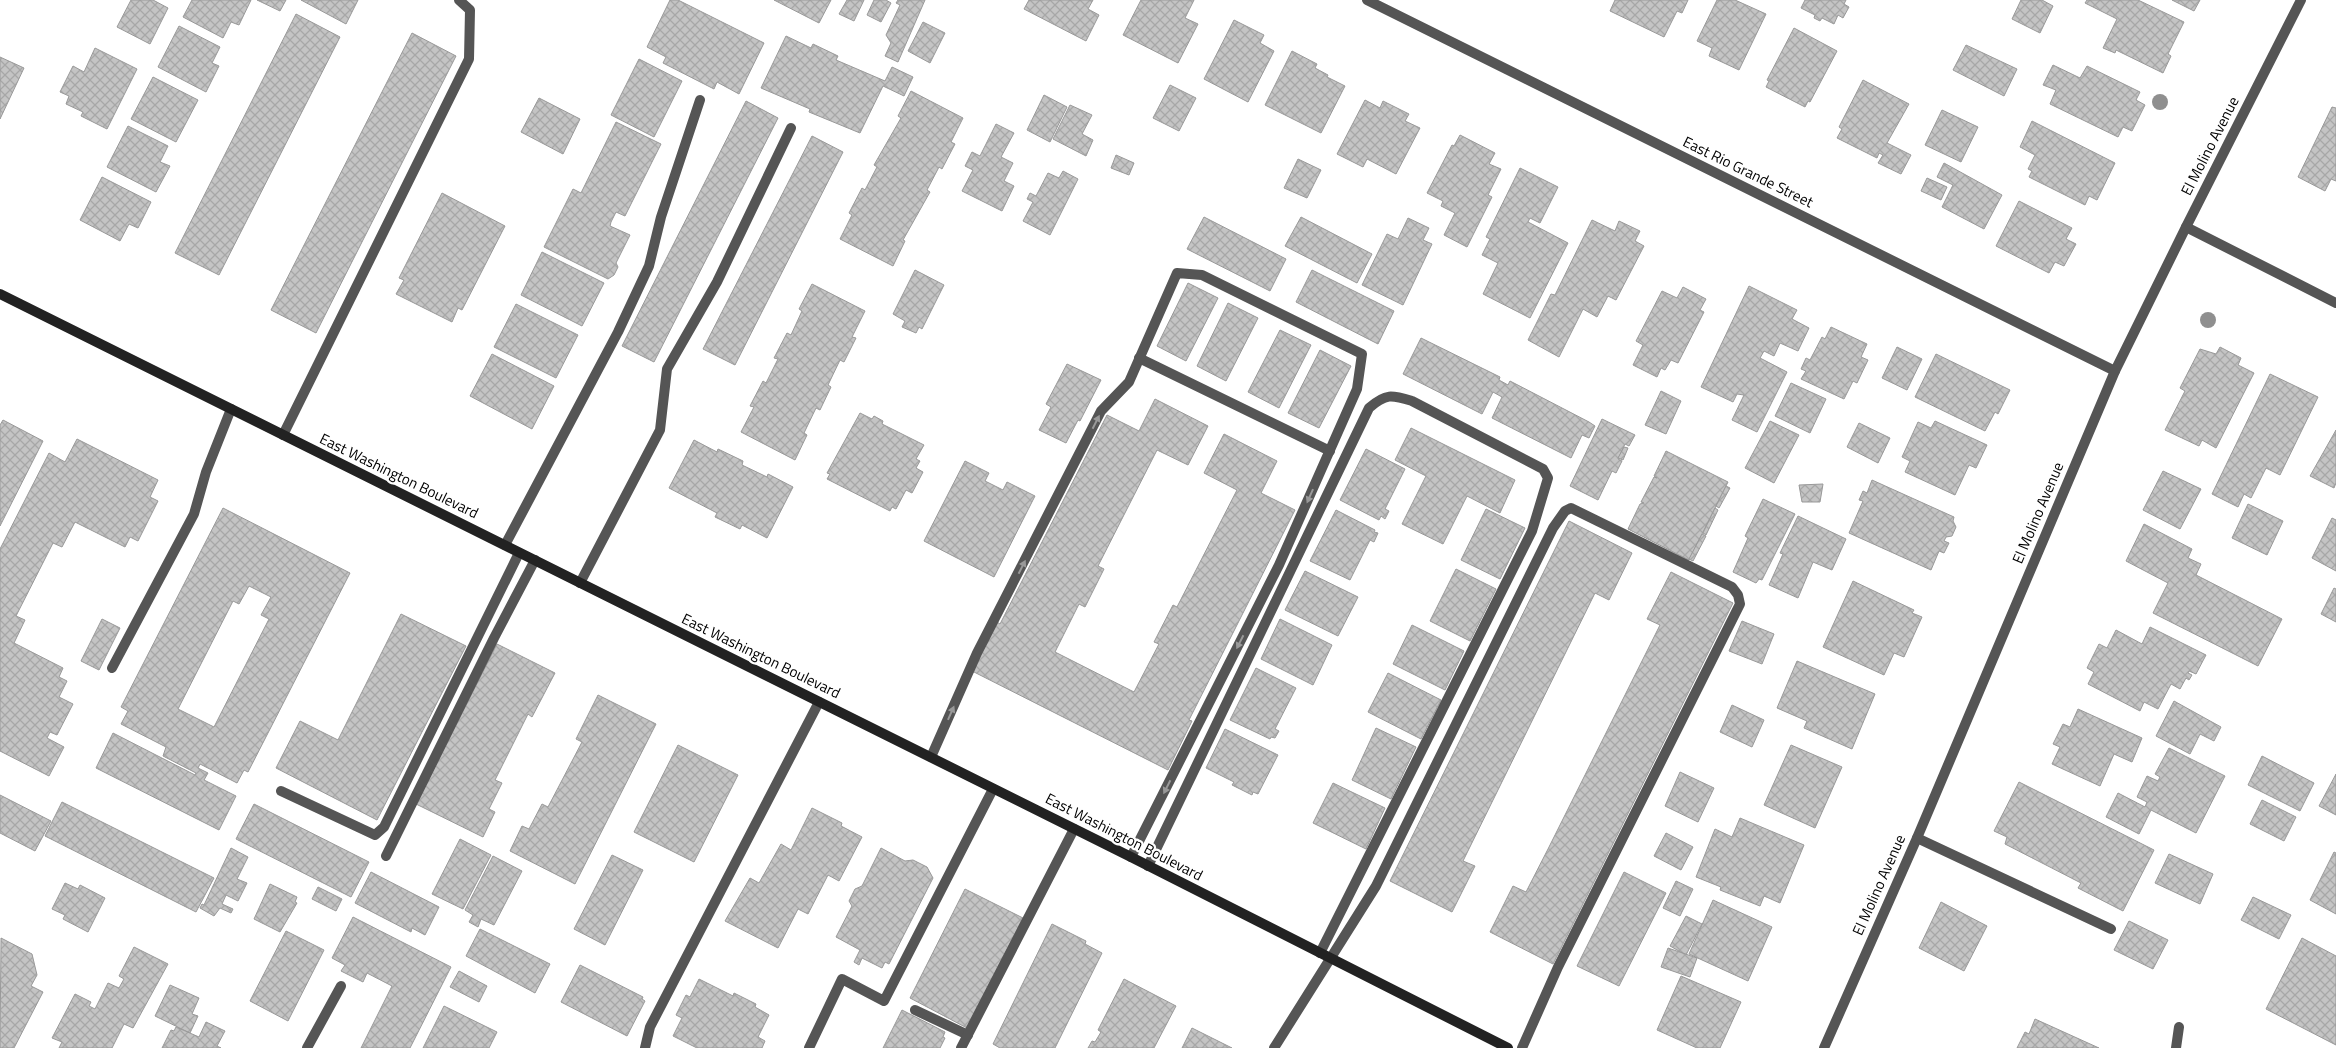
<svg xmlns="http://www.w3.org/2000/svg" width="2336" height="1048" font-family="'Titillium Web',sans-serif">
<defs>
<pattern id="building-cross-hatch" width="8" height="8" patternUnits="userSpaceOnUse" patternTransform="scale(1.25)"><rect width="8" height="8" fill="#c4c4c4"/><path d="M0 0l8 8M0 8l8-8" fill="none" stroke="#a7a7a7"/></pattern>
</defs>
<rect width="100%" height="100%" fill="#fff"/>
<!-- building -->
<g fill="url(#building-cross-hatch)" stroke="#999" fill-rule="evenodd">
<path d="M131,0H153L168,8L150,44L117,27Z"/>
<path d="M192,0H251L239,25L231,22L223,38L183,17Z"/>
<path d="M257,0H286L280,11Z"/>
<path d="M301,0H358L346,24Z"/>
<path d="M670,0H678L764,43L739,94L717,82L714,89L663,63L666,57L647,47Z"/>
<path d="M774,0H831L819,23Z"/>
<path d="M847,0H864L854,21L839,14Z"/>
<path d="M874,0H886L891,3L881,22L867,15Z"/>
<path d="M898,0H925L898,62L885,56L891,43L886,35L900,5L896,3Z"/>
<path d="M1029,0H1093L1088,9L1099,15L1086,41L1024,9Z"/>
<path d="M1141,0H1194L1185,18L1198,24L1178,63L1123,35Z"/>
<path d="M1615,0H1688L1682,13L1677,11L1664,37L1610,11Z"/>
<path d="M1717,0H1735L1766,14L1739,70L1709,56L1712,48L1697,41Z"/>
<path d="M1805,0H1846L1844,4L1849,7L1843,18L1838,15L1834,24L1822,18L1820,21L1814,18L1815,15L1801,8Z"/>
<path d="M2021,0H2042L2053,6L2040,33L2012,19Z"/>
<path d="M2087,0H2138L2184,22L2168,54L2171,56L2163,73L2116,50L2115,53L2103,48L2117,19L2085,3Z"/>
<path d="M2172,0H2200L2194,11Z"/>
<path d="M296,14L340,37L219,275L175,253Z"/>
<path d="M1234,20L1264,35L1260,43L1274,51L1248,102L1204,79Z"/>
<path d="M923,22L945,33L930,63L908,51Z"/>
<path d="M179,26L220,47L212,63L219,66L206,92L158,67Z"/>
<path d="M1794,28L1837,51L1810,102L1808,101L1805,107L1766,87L1769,81L1767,80Z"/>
<path d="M412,33L456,56L316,333L271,310Z"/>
<path d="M786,36L811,48L813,44L838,56L836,60L885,81L892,67L913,77L904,96L883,86L860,133L809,112L810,109L761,88Z"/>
<path d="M1966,45L2017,69L2004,96L1953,70Z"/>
<path d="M95,48L137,69L107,129L81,116L83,112L66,104L69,96L60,92L73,66L84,72Z"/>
<path d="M1292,51L1317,64L1315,68L1328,75L1327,77L1345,86L1321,133L1265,105Z"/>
<path d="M0,57L24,68L0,119Z"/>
<path d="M639,59L682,81L654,137L611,115Z"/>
<path d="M2053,65L2080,78L2087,66L2140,92L2136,100L2145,105L2132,131L2123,127L2118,137L2050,104L2056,90L2043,85Z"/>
<path d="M153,77L198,100L176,142L131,119Z"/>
<path d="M1863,80L1909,104L1887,143L1911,155L1901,174L1878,163L1883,155L1879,153L1877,158L1837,138L1842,129L1839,127Z"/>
<path d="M1170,85L1196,98L1179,131L1153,118Z"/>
<path d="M911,91L963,118L951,142L955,144L942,169L939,167L927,190L930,192L903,240L905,241L893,266L840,239L852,215L849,213L862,188L865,190L877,167L874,165L901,118L898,116Z"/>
<path d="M1044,95L1067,107L1050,142L1027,130Z"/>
<path d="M539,98L580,119L563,154L521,132Z"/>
<path d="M1365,100L1380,108L1383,101L1409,114L1405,121L1420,128L1396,174L1367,159L1363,167L1337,154Z"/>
<path d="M746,101L778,118L654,362L622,346Z"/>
<path d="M1070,105L1092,115L1082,134L1093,140L1086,156L1053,139Z"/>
<path d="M2332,107L2336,108V181L2331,179L2325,191L2298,177Z"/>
<path d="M1942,110L1978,127L1961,162L1925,145Z"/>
<path d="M2032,121L2115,163L2097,200L2089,196L2085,205L2029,177L2032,171L2028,169L2035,155L2020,147Z"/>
<path d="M616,122L661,144L625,216L616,212L611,222L610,226L630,235L616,263L618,267L614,275L608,279L544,247L573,189L581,193Z"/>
<path d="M996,124L1014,133L1001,157L1013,163L1004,181L1014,186L1002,211L962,191L973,170L965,166L972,152L980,156Z"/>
<path d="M128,126L168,146L160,162L170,166L156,192L107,167Z"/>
<path d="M1460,135L1495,153L1489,164L1501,169L1488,195L1492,197L1467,247L1444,235L1455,213L1441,206L1443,201L1427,193L1452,145L1454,146Z"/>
<path d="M812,136L843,152L735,365L703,349Z"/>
<path d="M1116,155L1134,163L1129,175L1111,168Z"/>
<path d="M1298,159L1321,170L1307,198L1284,188Z"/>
<path d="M1944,163L2002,195L1984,229L1942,207L1953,185L1937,177Z"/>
<path d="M1520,168L1558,187L1540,223L1530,218L1528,222L1568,243L1530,318L1483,294L1498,263L1482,255L1490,239L1486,237Z"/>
<path d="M1063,171L1078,179L1050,235L1023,221L1033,202L1027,199L1030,193L1036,196L1048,173L1059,178Z"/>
<path d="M102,177L151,202L138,228L129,224L120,241L80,220Z"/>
<path d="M1927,178L1947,187L1941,200L1921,191Z"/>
<path d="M442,193L505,226L462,310L458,308L452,322L396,294L404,280L399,278Z"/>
<path d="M2019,201L2072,228L2066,239L2076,244L2064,266L2055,262L2049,273L1996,246Z"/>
<path d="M1204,217L1286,259L1270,291L1187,249Z"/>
<path d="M1301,217L1372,254L1357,283L1285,246Z"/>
<path d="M1408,218L1429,228L1423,240L1432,244L1403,305L1362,285L1387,234L1398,239Z"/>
<path d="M1592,220L1615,231L1619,221L1640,231L1635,241L1644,246L1616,300L1608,296L1597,317L1583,309L1559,357L1528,340L1551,294L1555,295Z"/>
<path d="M542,252L604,283L582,326L521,295Z"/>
<path d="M915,270L944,285L922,329L919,327L916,333L902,327L905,321L893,314Z"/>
<path d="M1312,270L1394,311L1378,344L1296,302Z"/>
<path d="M1188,283L1218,298L1186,361L1157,346Z"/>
<path d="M812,284L865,311L852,337L856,338L844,362L840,360L828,385L831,387L820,410L816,408L804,433L807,435L795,460L741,432L754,407L750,406L763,381L766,383L778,359L774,358L787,333L791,335L802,311L799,309Z"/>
<path d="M1749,286L1797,310L1792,319L1809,328L1798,351L1780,343L1774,356L1764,351L1760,358L1787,372L1757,432L1732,420L1744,395L1737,394L1733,402L1701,387Z"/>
<path d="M1683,287L1706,299L1700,310L1704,312L1678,363L1671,360L1665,370L1661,368L1657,377L1633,365L1643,345L1636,341L1662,291L1677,298Z"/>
<path d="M1228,303L1258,318L1226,381L1197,366Z"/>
<path d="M516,304L578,335L556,378L494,347Z"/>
<path d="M1831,327L1867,344L1861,357L1868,360L1857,383L1853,381L1844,399L1801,379L1806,371L1801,369L1806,358L1810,360L1822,337L1825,339Z"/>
<path d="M1280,330L1311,345L1279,408L1248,392Z"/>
<path d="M1421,338L1500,377L1499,380L1508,385L1510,381L1589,422L1595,426L1589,438L1582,435L1571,458L1492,418L1502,397L1493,392L1482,414L1403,374Z"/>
<path d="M1897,347L1922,359L1907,390L1882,378Z"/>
<path d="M2220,347L2241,358L2238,365L2254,373L2216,448L2202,440L2199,446L2165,430L2185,391L2180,388L2200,349L2216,354Z"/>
<path d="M1320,350L1351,366L1319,428L1288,413Z"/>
<path d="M492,354L554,386L532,429L470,396Z"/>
<path d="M1936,354L2010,390L1998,414L1995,412L1985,431L1915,397Z"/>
<path d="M1067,364L1101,380L1080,421L1078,420L1066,443L1039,430L1051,407L1046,404Z"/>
<path d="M2270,374L2318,397L2280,475L2266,468L2251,498L2244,494L2238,507L2212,494Z"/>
<path d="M1791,383L1826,399L1810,433L1775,416Z"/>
<path d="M1661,391L1681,401L1666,434L1645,425Z"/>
<path d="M1155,399L1208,426L1188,465L1157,450L1098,566L1104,569L1085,607L1079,604L1055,652L1134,692L1159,644L1154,642L1173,605L1177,607L1237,490L1204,473L1224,434L1277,461L1261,493L1295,510L1189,720L1192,721L1168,770L972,671L997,622L1000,624L1107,415L1139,431Z"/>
<path d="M860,413L872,419L874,416L883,421L882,424L924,445L916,459L920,461L916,468L923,472L912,493L906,490L896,509L892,507L890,511L827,479L830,474L827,473Z"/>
<path d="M1602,419L1635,435L1629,446L1625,444L1618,459L1622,461L1616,473L1612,471L1598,500L1570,486Z"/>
<path d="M3,420L43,441L0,526V425Z"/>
<path d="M1770,421L1799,435L1774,483L1745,468Z"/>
<path d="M1935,421L1987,445L1976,468L1969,465L1955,495L1905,472L1910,461L1902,457L1918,422L1931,428Z"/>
<path d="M1859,423L1890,438L1878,463L1847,447Z"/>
<path d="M1411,428L1515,480L1500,513L1467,496L1443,544L1402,524L1426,476L1395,460Z"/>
<path d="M2336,430V483L2334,488L2310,476Z"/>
<path d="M77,439L158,480L150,497L158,501L138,541L130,537L125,547L75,522L62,547L53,543L16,616L25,620L14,643L63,668L59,677L67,681L59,697L73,704L57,735L50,732L47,738L64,747L49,776L0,751V549L49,453L65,462Z"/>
<path d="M694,440L717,452L718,449L743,461L742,465L767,477L768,474L793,487L767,538L742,525L740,529L715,517L717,513L669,488Z"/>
<path d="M1624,447L1628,448L1623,460L1618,458Z"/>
<path d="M1366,449L1405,469L1385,509L1389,511L1385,519L1381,516L1379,520L1340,500Z"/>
<path d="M1666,451L1728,482L1689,560L1628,529L1640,504L1644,503L1641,502L1654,477L1657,478L1654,476Z"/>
<path d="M965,461L989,473L985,481L1003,490L1007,482L1035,496L994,577L924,541Z"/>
<path d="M2163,471L2201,489L2180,529L2143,510Z"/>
<path d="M1872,480L1954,517L1953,521L1956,527L1952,536L1946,537L1944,541L1949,543L1944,553L1939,551L1931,570L1849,533L1863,501L1859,500L1863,491L1867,493Z"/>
<path d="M1823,484L1820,502H1802L1799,485Z"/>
<path d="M1726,486L1730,488L1719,508L1716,506Z"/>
<path d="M1763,499L1795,514L1762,580L1759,579L1756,583L1733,572L1748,538L1745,536Z"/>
<path d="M2248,504L2283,521L2267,555L2232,538Z"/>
<path d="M223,508L350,573L248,772L244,770L237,783L200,764L198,768L208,773L204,780L236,796L219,830L96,768L113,733L195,775L196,773L163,756L166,747L121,724L128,711L121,707ZM249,586L271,597L261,615L269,619L214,727L178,709L233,601L239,604Z"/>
<path d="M1715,508L1718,510L1706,535L1703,533Z"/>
<path d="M1486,509L1525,528L1500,579L1461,560Z"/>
<path d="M1336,510L1375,530L1374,532L1378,533L1374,542L1370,540L1350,580L1310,561Z"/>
<path d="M1798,516L1846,539L1832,570L1813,562L1798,598L1769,585L1783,554L1780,553Z"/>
<path d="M2332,518L2336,520V571L2312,558Z"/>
<path d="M1569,521L1632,553L1609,600L1595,593L1463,861L1475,866L1452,912L1390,881Z"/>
<path d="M2144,524L2192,549L2188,558L2201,564L2196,575L2282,619L2258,666L2153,613L2168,583L2126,561Z"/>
<path d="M1702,534L1706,536L1693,561L1689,559Z"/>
<path d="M1456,569L1496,589L1470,641L1430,621Z"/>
<path d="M1305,571L1358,597L1338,636L1285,610Z"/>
<path d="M1671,572L1733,603L1553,964L1490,932L1513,886L1526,892L1548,849L1660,625L1647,619Z"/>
<path d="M1853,581L1914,610L1912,613L1922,617L1904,657L1894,653L1884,675L1823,647Z"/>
<path d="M2334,588L2336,589V622L2321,614Z"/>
<path d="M401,614L466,646L377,820L276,768L300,721L338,740Z"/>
<path d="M102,619L120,628L99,670L81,661Z"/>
<path d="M1280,619L1332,645L1313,685L1261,659Z"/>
<path d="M1742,621L1774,634L1762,664L1729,651Z"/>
<path d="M1412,625L1464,651L1445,690L1393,664Z"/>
<path d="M2150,627L2206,655L2196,674L2189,671L2188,673L2192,675L2189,680L2186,678L2180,689L2171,684L2158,709L2144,702L2140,711L2088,684L2094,672L2087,668L2099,644L2107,648L2116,630L2142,644Z"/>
<path d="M497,644L555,673L532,717L528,714L495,780L502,783L489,809L495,812L483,837L416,804Z"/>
<path d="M1797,661L1875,694L1852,749L1804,728L1807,721L1777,708Z"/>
<path d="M1256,668L1296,688L1275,729L1279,731L1275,738L1271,737L1270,739L1230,720Z"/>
<path d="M1388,673L1441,700L1421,739L1368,712Z"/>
<path d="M598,695L656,724L575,884L510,851L522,826L529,829L542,804L548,807L582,742L576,739Z"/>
<path d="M2174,701L2221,727L2214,741L2200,734L2190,754L2156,736Z"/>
<path d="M1732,705L1764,720L1752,747L1720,732Z"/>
<path d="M2078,709L2142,738L2132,762L2114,754L2100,786L2052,764L2060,747L2053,744L2063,724L2070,727Z"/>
<path d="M1376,728L1416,747L1391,799L1352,780Z"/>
<path d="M1225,729L1278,755L1258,794L1253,792L1252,795L1232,785L1234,782L1206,768Z"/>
<path d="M678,745L738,775L694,862L634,832Z"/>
<path d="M1791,745L1842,767L1815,828L1764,805Z"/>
<path d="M2169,748L2225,776L2196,833L2151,810L2139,834L2106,817L2118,793L2145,807L2147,802L2137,797L2147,776L2158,781L2160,777L2155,774Z"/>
<path d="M2262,756L2314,783L2300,811L2248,785Z"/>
<path d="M1680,772L1714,788L1698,822L1665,806Z"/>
<path d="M2336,774V815L2319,806Z"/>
<path d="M2019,782L2154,850L2123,911L2078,888L2081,883L2005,844L2007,837L1994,831Z"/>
<path d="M1333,783L1385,808L1366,849L1313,823Z"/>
<path d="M0,795L51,821L35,851L0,833Z"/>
<path d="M2262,800L2296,817L2284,841L2250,824Z"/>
<path d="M62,802L214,878L196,912L45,836Z"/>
<path d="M254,804L369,862L351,897L236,839Z"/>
<path d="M812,808L842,823L841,826L862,837L839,881L828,875L808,914L798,909L778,948L725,921L750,878L759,883L781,844L791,850Z"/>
<path d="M1740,818L1804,845L1780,903L1764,896L1760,906L1720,890L1721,887L1696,877L1715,829L1732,837Z"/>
<path d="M1666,833L1693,847L1681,870L1654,856Z"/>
<path d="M460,839L491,855L463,909L432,894Z"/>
<path d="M231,848L248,857L237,879L247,883L238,901L226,895L222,904L233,909L231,913L220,908L214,916L200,908L202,904L204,905Z"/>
<path d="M881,848L905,861L913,860L927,867L933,878L889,964L885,962L882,968L862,958L859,965L854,962L860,950L836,937L852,906L849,901L855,889L862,886Z"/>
<path d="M2334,852L2336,853V914L2310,900Z"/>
<path d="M2169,854L2213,874L2200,904L2155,883Z"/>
<path d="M612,855L643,870L605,945L574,929Z"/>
<path d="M493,856L522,871L494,925L481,919L478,927L469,922L473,915L465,910Z"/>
<path d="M371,872L439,907L425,935L412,928L411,932L355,903Z"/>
<path d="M1624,872L1666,893L1619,986L1577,966Z"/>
<path d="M1676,881L1693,889L1680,916L1663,908Z"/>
<path d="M65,883L78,889L80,885L105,898L88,932L63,919L65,915L52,909Z"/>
<path d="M270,884L297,897L295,902L297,903L280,932L254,919Z"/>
<path d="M318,887L342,899L336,911L312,899Z"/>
<path d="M965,889L1023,918L967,1028L910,998Z"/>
<path d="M2253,897L2291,915L2279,939L2241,920Z"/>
<path d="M1713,900L1772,927L1748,981L1689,954Z"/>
<path d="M1941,902L1987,926L1964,971L1919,948Z"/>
<path d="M1686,916L1702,924L1686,955L1670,946Z"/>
<path d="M353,917L451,967L410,1048H361L392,986L367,973L363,982L341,971L345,965L332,958Z"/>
<path d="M2129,921L2168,940L2153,969L2114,950Z"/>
<path d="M1052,924L1086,941L1085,944L1102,953L1055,1048H1000L993,1044Z"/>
<path d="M480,929L550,964L535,993L466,956Z"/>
<path d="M286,931L324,950L288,1021L250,1001Z"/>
<path d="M1,938L32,954L37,975L31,986L43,992L14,1048H0Z"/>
<path d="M2302,938L2336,956V1045L2266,1009Z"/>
<path d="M134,947L168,964L133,1028L124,1024L112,1048H59L62,1042L52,1038L75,994L91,1002L89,1006L95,1009L108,983L119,988L124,979L119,976Z"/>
<path d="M1668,948L1697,958L1690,977L1661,967Z"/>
<path d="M580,965L643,997L642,999L645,1001L627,1036L561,1002Z"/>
<path d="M459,971L487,986L479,1002L450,987Z"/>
<path d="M1681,976L1741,1002L1720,1048H1697L1657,1030Z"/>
<path d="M699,979L733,996L734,993L756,1004L755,1007L769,1015L758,1037L765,1041L762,1048H697L673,1036L682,1018L676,1015L686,995L690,997Z"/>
<path d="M1124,979L1176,1006L1154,1048H1088L1092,1041L1095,1042L1101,1032L1098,1030Z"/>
<path d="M170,985L199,998L192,1014L198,1016L190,1033L155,1016Z"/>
<path d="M444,1006L497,1032L489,1048H423Z"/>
<path d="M902,1010L945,1032L943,1037L945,1038L940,1048H883Z"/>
<path d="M2035,1019L2099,1048H2017L2025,1032L2029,1034Z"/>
<path d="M206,1022L225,1031L217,1046L221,1048H162L171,1030L174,1031L176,1027L199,1037Z"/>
<path d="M1192,1028L1232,1048H1182Z"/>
</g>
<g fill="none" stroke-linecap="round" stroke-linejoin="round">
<!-- service -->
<g stroke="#555" stroke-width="10">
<path d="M1139,358L1330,451"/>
<path d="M283,435L469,59L470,10L459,0"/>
<path d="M505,545L618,332L649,266L661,217L700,100"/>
<path d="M580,583L660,430L667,369L717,282L791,128"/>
<path d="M112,668L194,514L206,472L231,409"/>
<path d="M931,757L977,653L1101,411L1129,382L1177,273L1202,275L1362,354L1357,389L1279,565L1131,857"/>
<path d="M281,791L375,835L384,827L519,553"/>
<path d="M1917,838L2111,929"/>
<path d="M386,856L494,638L535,560"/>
<path d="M1148,866L1369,408C1386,393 1392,395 1412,401L1543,469L1548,478L1532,531L1320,953"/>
<path d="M915,1010L968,1035"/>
<path d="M307,1048L341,986"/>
<path d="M645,1048L650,1027L819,702"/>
<path d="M809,1048L842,979L884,1001L993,789"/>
<path d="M961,1048L1074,829"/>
<path d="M1274,1048L1376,886L1553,528L1565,511L1571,508L1732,587L1738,595L1740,604L1558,967L1522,1048"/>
<path d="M2176,1048L2179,1027"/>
</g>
<!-- minor -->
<g stroke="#555" stroke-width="10">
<path d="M1367,0L2115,371"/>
<path d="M2186,227L2336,303"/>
</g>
<!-- tertiary -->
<path stroke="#555" stroke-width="10" d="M1824,1048L1917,838L2115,371L2186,227L2301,0"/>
<!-- secondary -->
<path stroke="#222" stroke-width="10" d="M0,294L1131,857L1508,1048"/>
</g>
<!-- trees -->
<g fill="#8f8f8f">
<circle cx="2160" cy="102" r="8"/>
<circle cx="2208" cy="320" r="8"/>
</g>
<!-- one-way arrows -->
<defs><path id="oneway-solid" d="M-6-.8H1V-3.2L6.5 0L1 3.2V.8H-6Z" transform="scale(1.25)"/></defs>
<g fill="#999">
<use href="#oneway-solid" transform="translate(1096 422) rotate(-63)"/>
<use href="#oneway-solid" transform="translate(1310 496) rotate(114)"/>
<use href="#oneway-solid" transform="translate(1022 567) rotate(-63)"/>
<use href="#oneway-solid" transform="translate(1240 642) rotate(117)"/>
<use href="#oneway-solid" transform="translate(951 713) rotate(-66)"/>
<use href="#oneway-solid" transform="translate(1167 787) rotate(117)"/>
</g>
<g text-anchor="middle" stroke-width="4.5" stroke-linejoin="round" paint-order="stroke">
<!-- street labels -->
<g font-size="15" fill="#000" stroke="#fff">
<text transform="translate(2210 146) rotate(-63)" y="5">El Molino Avenue</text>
<text transform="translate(1748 172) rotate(26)" y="5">East Rio Grande Street</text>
<text transform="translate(399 476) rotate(26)" y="5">East Washington Boulevard</text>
<text transform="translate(2038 513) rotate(-67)" y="5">El Molino Avenue</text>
<text transform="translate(761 656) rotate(26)" y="5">East Washington Boulevard</text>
<text transform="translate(1124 837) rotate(27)" y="5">East Washington Boulevard</text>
<text transform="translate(1879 885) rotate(-66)" y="5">El Molino Avenue</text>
</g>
</g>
</svg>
